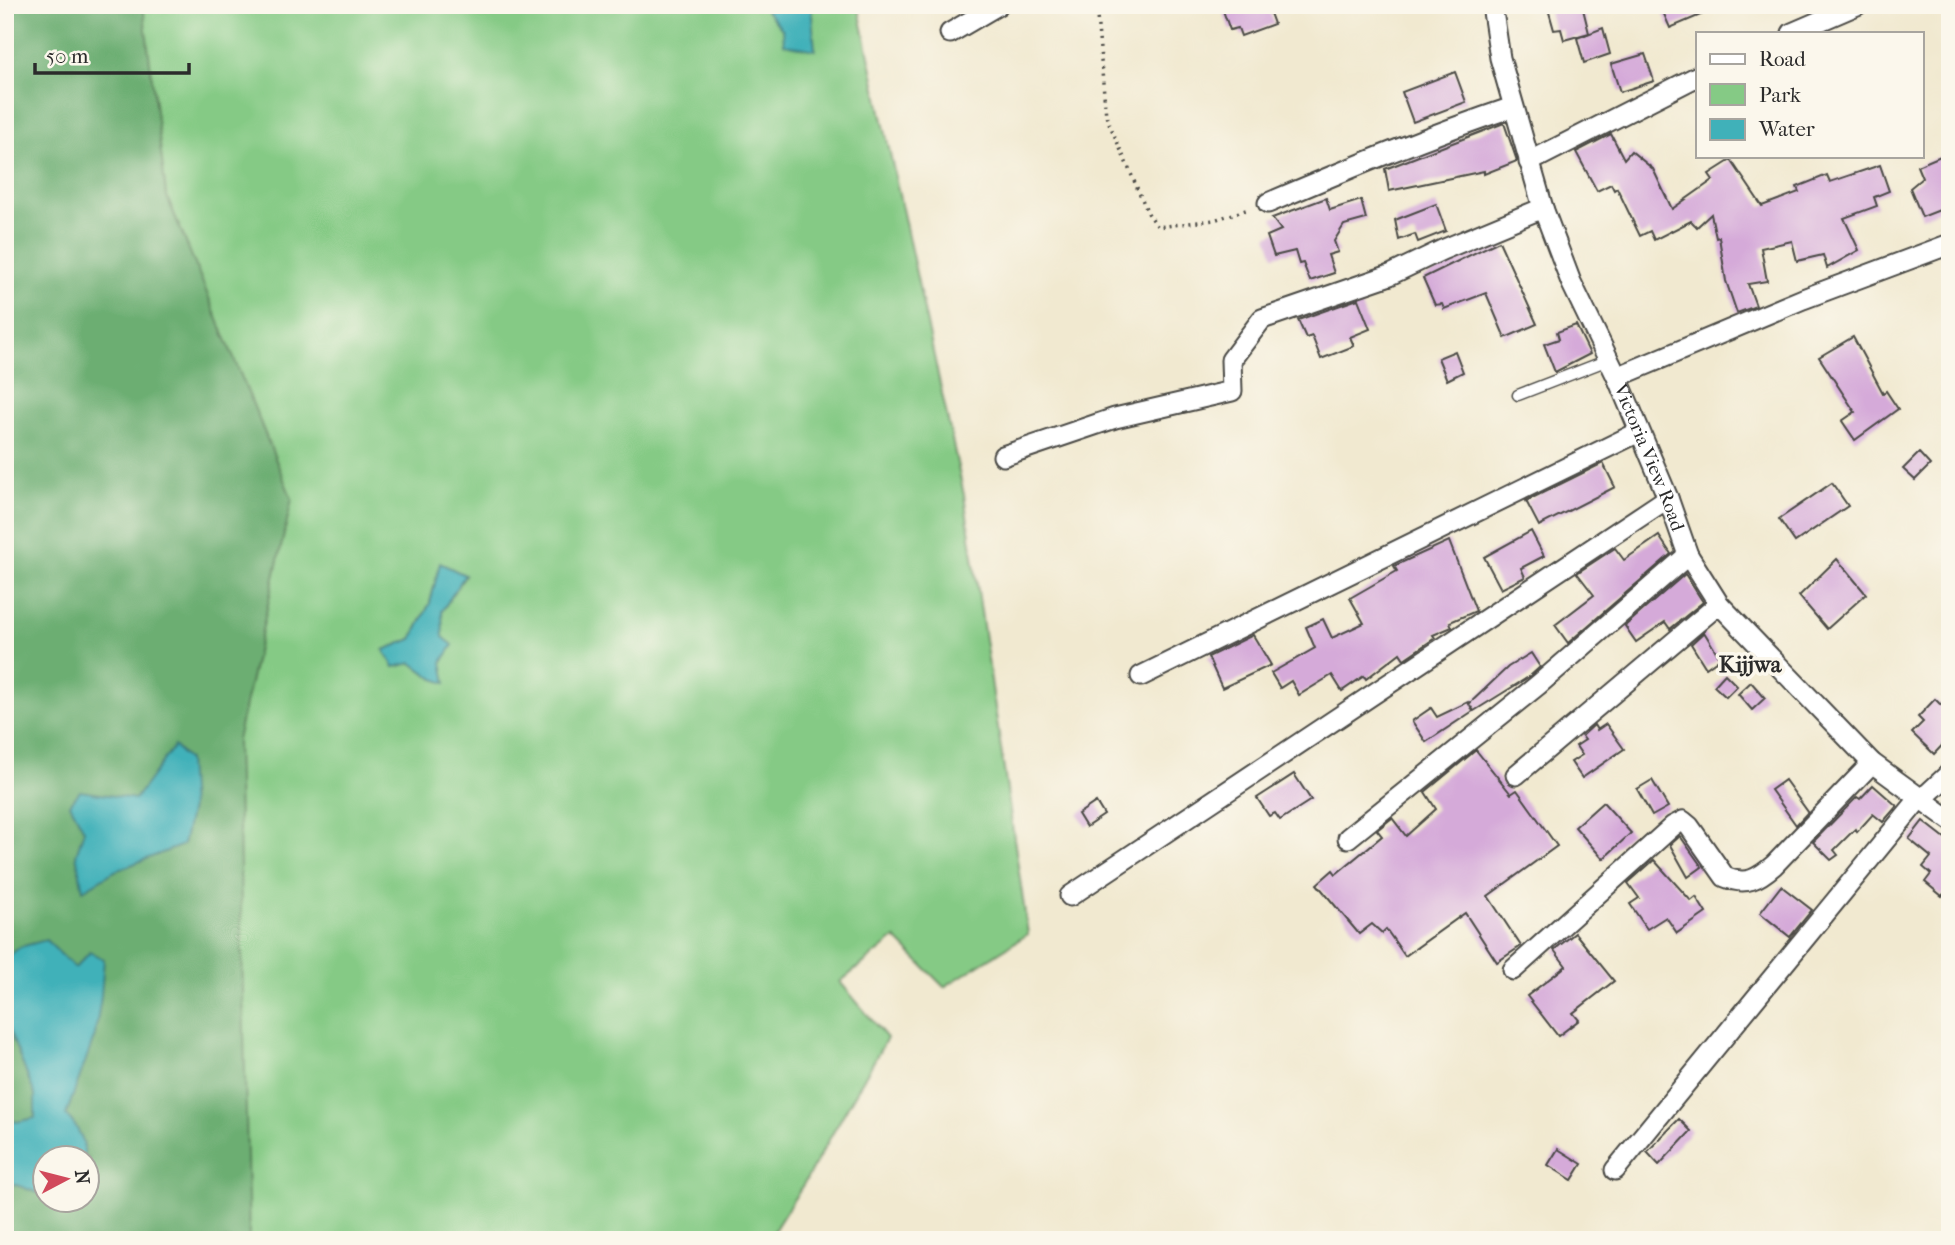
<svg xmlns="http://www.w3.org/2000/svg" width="1955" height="1245" font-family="'IM FELL French Canon',serif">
<rect width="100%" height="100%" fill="#fbf7ec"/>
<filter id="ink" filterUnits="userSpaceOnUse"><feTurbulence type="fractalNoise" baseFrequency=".0143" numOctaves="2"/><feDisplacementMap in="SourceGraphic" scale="14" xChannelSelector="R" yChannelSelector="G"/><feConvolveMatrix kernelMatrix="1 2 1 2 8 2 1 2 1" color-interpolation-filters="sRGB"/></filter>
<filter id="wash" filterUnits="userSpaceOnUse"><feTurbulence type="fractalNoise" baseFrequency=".00686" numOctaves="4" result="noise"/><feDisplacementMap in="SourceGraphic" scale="28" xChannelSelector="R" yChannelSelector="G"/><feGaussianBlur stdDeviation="1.57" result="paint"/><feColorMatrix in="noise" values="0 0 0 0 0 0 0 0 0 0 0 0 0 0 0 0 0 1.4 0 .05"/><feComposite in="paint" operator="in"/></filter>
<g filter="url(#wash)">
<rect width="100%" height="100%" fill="#f1e9d0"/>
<!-- green -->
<path fill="#85ca85" stroke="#587a58" stroke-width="2" fill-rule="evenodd" d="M5,5H858L964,495L1028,934L944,987L895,938L840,982L887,1038L806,1180L768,1240H5L46,1200H88V1158ZM440,564L465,576L442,611V662L434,679L412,663L384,650L412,639L430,603Z"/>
<!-- forest -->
<path fill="#6cae72" stroke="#4c6c4e" stroke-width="2" fill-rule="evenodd" d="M5,5H143L166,194L292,499L237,740L249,1240H5ZM46,1158H88V1200H46Z"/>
<!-- water -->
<g fill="#40b1b9" stroke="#366e72" stroke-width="2">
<path d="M761,5H811L815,50L784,44L783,30Z"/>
<path d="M440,563L465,575L442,611L443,637L453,645L442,662L446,683L434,679L412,663L394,667L384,650L412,639L430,603Z"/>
<path d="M174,746L188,760L191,808L183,845L115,871L83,890L76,855L84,830L70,804L80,791L135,799Z"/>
<path d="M46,940L75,968L90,952L104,959L101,997L95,1035L66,1115C78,1127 86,1140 84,1157L46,1158L45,1194L44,1195L5,1181V1116L16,1122L35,1118V1095L5,1020V959L20,947Z"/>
</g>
<g id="blocks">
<!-- building -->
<g fill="#d5aad9">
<path d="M1221,5H1267L1274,24L1241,36L1238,28L1230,30Z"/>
<path d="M1547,5H1582L1589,33L1564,40L1561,29L1554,30Z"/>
<path d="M1660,5H1724L1670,28Z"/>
<path d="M1603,28L1610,54L1584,63L1577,38Z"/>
<path d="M1645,54L1654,81L1620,92L1611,64Z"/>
<path d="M1455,72L1466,102L1413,122L1402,92Z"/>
<path d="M1504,123L1517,161L1484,174V171L1389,191L1385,169Z"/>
<path d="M1611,134L1624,159L1631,151L1653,169L1672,209L1713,180L1709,174L1731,160L1762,206L1799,192L1797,187L1827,175L1830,182L1880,165L1889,191L1874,197L1877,206L1844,218L1859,250L1827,268L1823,255L1797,261L1792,241L1761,248L1767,281L1748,284L1756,306L1737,313L1726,281L1719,237L1716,238L1711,214L1697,227L1691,221L1654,240L1650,231L1640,236L1617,188L1614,190L1611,184L1597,191L1576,152Z"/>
<path d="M1950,152V206L1922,217L1910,188L1922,178L1917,166Z"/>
<path d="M1326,198L1330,210L1361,200L1366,219L1344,225L1334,241L1338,252L1328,255L1334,273L1310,281L1303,263L1299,264L1295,251L1274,256L1267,236L1281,230L1272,218Z"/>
<path d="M1436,204L1446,231L1418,242L1415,234L1399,240L1395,220Z"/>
<path d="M1499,241L1537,324L1505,338L1486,293L1444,309L1442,304L1435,305L1423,278Z"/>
<path d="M1358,299L1370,329L1350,337L1354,346L1321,359L1312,336L1306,338L1298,320Z"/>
<path d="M1576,325L1590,354L1555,372L1544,344L1559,339L1557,332Z"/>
<path d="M1853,337L1883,393L1886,391L1898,409L1855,440L1842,421L1855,412L1819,357Z"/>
<path d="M1455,351L1463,372L1447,380L1438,358Z"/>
<path d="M1919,453L1930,465L1915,480L1903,469Z"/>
<path d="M1603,463L1615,487L1539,526L1526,501Z"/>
<path d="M1832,483L1848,506L1795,542L1779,519Z"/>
<path d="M1531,531L1544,556L1521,568L1525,577L1501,589L1484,557Z"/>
<path d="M1659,536L1671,554L1568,643L1555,625L1594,595L1577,573L1615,548L1624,560Z"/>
<path d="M1449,541L1476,611L1450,622L1452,627L1433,635L1435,638L1404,659L1400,653L1366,679L1364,676L1342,691L1332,675L1299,695L1291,681L1280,688L1271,673L1315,648L1306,627L1323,619L1332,638L1364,623L1350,598L1397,571L1394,566Z"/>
<path d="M1837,559L1866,594L1827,629L1799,596Z"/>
<path d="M1685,574L1703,602L1670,629L1665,622L1636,642L1625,626Z"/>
<path d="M1704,632L1720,658L1706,668L1691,644Z"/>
<path d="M1253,635L1271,665L1222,688L1208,657Z"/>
<path d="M1531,653L1540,667L1530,676L1474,711L1470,705L1473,711L1426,742L1412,721L1431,708L1437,717L1468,702L1469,704L1508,667Z"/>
<path d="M1725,674L1737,686L1726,697L1714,686Z"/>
<path d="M1751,682L1765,698L1752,710L1738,694Z"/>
<path d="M1950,695V737L1934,754L1912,733L1923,722L1918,717L1935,699L1941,705Z"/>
<path d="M1606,724L1624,749L1582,778L1571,762L1582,755L1576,746L1585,740L1582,736L1594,725L1597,730Z"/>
<path d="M1476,750L1511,794L1517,790L1557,846L1488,896L1521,946L1497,962L1465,913L1405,956L1386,929L1382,933L1372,924L1359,934L1317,884L1333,870L1336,874L1382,836L1377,830L1392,818L1406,836L1436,809L1425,792Z"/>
<path d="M1294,774L1311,800L1280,820L1275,813L1269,816L1257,798Z"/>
<path d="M1652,780L1668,807L1652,816L1637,789Z"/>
<path d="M1785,780L1808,812L1796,825L1771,790Z"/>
<path d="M1873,785L1897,806L1883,822L1873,814L1857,832L1855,829L1834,850L1838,855L1831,860L1813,842L1857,797L1860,799Z"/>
<path d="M1096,802L1104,815L1086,827L1078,814Z"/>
<path d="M1603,802L1631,833L1603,859L1575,827Z"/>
<path d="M1923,821L1950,842V887L1942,896L1925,882L1931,874L1923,867L1931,857L1909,839Z"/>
<path d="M1680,836L1702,867L1688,877L1670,845Z"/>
<path d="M1654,860L1691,901L1696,897L1706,913L1677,933L1666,917L1647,929L1630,904L1639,898L1628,883Z"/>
<path d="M1781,886L1812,910L1790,937L1760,913Z"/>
<path d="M1575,933L1614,981L1573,1013L1579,1020L1558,1036L1527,996L1566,966L1554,950Z"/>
<path d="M1679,1119L1691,1131L1659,1165L1647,1152Z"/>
<path d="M1558,1149L1582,1164L1572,1180L1548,1165Z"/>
</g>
</g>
</g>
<g filter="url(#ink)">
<use href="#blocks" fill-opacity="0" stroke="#494844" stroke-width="2"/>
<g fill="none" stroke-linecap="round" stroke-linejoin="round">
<!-- service casing -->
<g stroke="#494844" stroke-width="13">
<path id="service" d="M1518,395L1608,360"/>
</g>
<!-- minor casing -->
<g stroke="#494844" stroke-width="23">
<g id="minor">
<path id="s1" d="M1492,5L1500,58L1543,208L1571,282L1617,377L1668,498L1688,555L1719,604L1872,763L1950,820"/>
<path d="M950,33L998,5"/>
<path d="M1792,33L1857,5"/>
<path d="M1529,162L1698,76"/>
<path d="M1268,203C1348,169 1429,135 1513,107"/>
<path d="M1617,377L1803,299L1950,244"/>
<path d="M1003,456L1115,418L1232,391L1231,360L1262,319L1390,275L1442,250L1543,208"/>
<path d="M1141,676L1639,432"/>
<path d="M1516,775L1719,604"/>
<path d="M1923,798L1950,773"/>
<path d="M1348,838L1538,685L1688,555"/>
<path d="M1070,896L1668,498"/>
<path d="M1513,970L1673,826L1683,821L1689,826L1725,877C1746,886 1758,879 1774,865L1872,763"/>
<path d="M1615,1170L1919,799"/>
</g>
</g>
<!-- path -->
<path stroke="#494844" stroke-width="3.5" stroke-dasharray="2 5" stroke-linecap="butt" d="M1096,5L1106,116L1148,213L1158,227L1214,220L1249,209"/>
<!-- service -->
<use href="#service" stroke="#fff" stroke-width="10"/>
<!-- minor -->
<use href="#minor" stroke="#fff" stroke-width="19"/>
</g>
</g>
<g text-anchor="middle" stroke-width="7" stroke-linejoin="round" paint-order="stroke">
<!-- street labels -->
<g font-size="19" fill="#2b2b2b" stroke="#fbf7ec">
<text dy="7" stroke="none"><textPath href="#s1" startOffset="481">Victoria View Road</textPath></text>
</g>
<!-- quarter labels -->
<g font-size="23" font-weight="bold" fill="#2b2b2b" stroke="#fbf7ec">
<text x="1750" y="672">Kijjwa</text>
</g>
</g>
<!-- margin -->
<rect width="1955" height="1245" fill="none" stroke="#fbf7ec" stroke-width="28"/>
<!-- legend -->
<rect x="1696" y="32" width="228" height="126" fill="#fbf7ec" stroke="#a8a59f" stroke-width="2"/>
<rect x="1710" y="54" width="35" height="10" fill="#ffffff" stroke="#a8a59f" stroke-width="2"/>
<text x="1759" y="66" font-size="21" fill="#2b2b2b">Road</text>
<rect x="1710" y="84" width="35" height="21" fill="#85ca85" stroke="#a8a59f" stroke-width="2"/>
<text x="1759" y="102" font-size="21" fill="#2b2b2b">Park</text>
<rect x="1710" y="119" width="35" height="21" fill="#40b1b9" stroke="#a8a59f" stroke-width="2"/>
<text x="1759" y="136" font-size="21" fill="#2b2b2b">Water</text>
<!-- north arrow -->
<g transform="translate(66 1179) rotate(83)"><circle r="33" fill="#fbf7ec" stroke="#a8a59f" stroke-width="2"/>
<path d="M0-5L12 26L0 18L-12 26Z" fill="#d1495b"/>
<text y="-10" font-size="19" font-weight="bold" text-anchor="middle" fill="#2b2b2b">N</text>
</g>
<!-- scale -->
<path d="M35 63v10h154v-10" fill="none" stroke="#2b2b2b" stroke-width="3.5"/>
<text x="46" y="63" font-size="21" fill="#2b2b2b" stroke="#fbf7ec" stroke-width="5" paint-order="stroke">50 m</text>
</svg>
